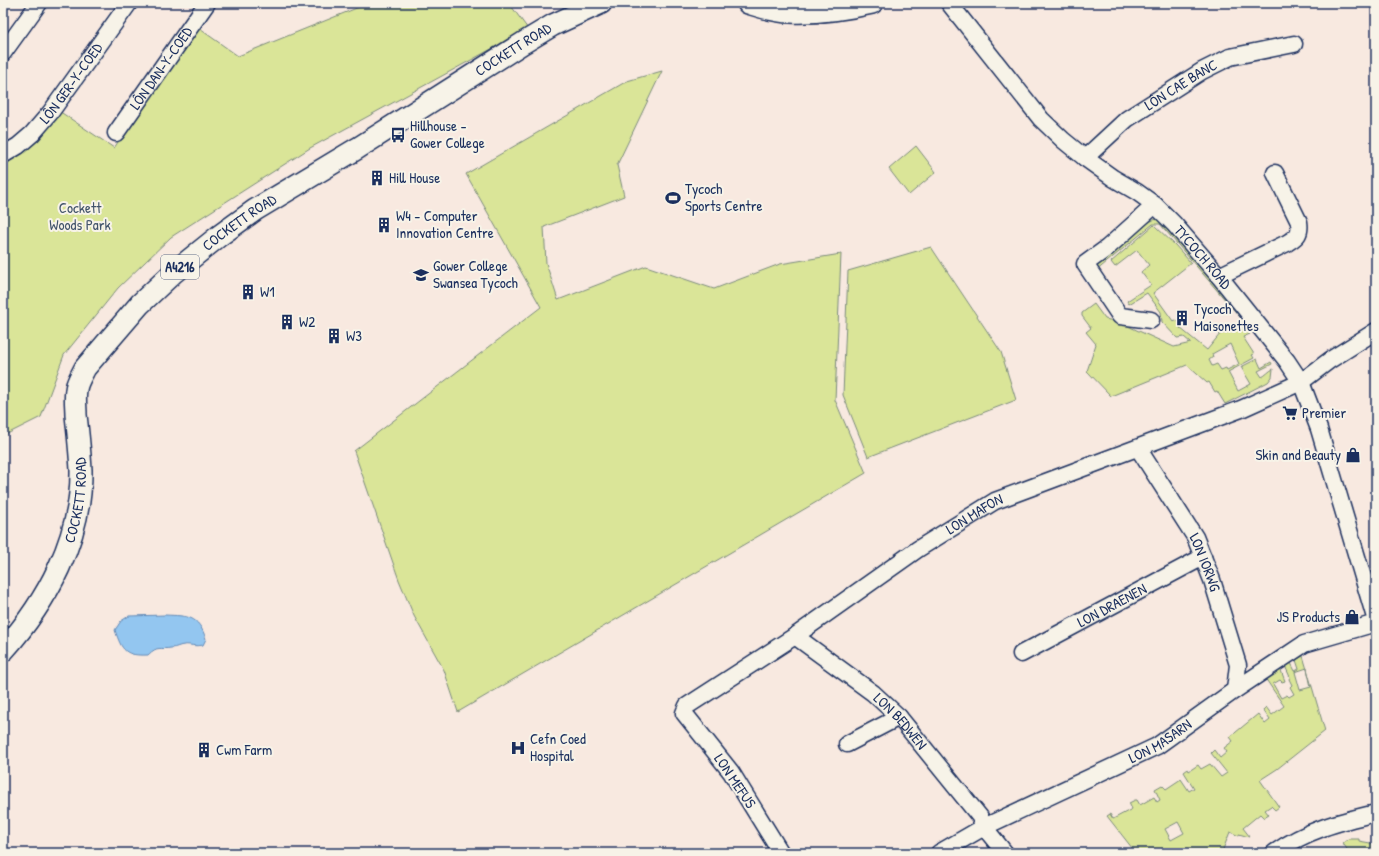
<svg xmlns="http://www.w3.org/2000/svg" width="1379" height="856" font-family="'Patrick Hand',sans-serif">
<rect width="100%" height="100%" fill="#f8e9e0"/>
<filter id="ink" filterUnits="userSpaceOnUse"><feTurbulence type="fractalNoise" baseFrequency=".025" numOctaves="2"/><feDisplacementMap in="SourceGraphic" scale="8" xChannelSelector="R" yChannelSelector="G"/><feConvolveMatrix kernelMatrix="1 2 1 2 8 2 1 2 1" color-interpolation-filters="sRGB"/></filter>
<g filter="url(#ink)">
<!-- green -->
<g fill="#dae598" stroke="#7a8a7b" fill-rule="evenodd">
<path d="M369,3H509L528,29L310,148L171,237L118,288L64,355L41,417L3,436V160L59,111L114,148L197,27L238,56Z"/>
<path d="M662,71L617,165L624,196L544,227L546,263L558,300L646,266L714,289L780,264L841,254L835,400L866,473L458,712L444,670L414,616L399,580L354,451L541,307L466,174L627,81Z"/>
<path d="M916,146L936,172L909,195L889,169Z"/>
<path d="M1157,219L1162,221L1241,314L1240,317L1160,224H1153L1096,271V266C1109,254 1141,222 1157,219Z"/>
<path d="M1154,225L1175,245L1191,263L1153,293L1173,321L1176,320L1182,325L1180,328L1207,350L1225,328L1244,327L1250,334L1243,337L1254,354L1252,355L1254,358L1228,372L1238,391L1251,384L1241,367L1257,359L1261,368L1271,362L1272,364L1258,371L1262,377C1266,375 1269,371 1273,369L1272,377L1268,382L1225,404L1217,391L1215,392L1209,382L1207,383L1187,365L1111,396L1087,371L1096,344L1086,332L1091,328L1082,316V313L1094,304L1105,319L1114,321L1116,319L1119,322L1174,347L1191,343L1184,337L1177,338L1162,322L1161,312L1147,293L1129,304L1127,301L1151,285L1141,272L1149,265L1137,250L1115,267L1111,262ZM1230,344L1239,364L1227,370L1226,368L1221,370L1217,364L1212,366L1209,360L1213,357L1212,354Z"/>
<path d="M931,247L1001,352L1016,400L868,457L843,395L848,271Z"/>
<path d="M1303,656L1325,731L1277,769L1260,780L1279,807L1275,810L1271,806L1265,810L1269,815L1264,818L1260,814L1243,828L1250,837H1249L1239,834V836L1230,832L1222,852L1224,853H1136L1107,816L1110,814L1113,819L1132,809L1129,803L1135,800H1137L1140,805L1154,797L1157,802L1160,800L1155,789L1162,785L1166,789L1181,779L1189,791L1194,788L1184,772L1188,769L1189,771L1198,765L1201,769L1210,764L1221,777L1227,773L1211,753L1214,750L1220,758L1227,752L1224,748L1233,741L1230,737L1258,714L1265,724L1270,720L1263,710L1266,707L1272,715L1284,706L1265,678L1280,668L1285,681L1282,682L1280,680L1273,684L1281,698L1287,695L1289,697L1294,694L1290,687L1292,685L1289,679L1290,677L1285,666L1291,663L1295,671L1299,669L1296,660ZM1307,668L1311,687L1300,690L1295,672ZM1178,822L1184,833L1171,840L1165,829Z"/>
<path d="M1348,839H1359V841L1376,844V853H1345L1348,851L1343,843Z"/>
</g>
<!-- water -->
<path fill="#93c6f0" stroke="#638ab6" d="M165,615C188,616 198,615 206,639L203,645C194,647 190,644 184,645C180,645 176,648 171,648C160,650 158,645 148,655C125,656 122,651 115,630L121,621L129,616Z"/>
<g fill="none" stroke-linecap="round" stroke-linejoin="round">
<!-- minor casing -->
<g stroke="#1b2f5e" stroke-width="19">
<g id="minor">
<path id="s1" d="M949,3L1041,119L1063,140L1085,158L1113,178L1137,192L1155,205L1174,224L1219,276L1287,361L1301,382L1319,429L1376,621"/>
<path d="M3,53L39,3"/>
<path id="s2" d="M116,133L207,3"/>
<path id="s3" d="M3,155L18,146L32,134L50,113L129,3"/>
<path id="s4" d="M1085,158L1127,119L1202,71L1230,57L1294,44"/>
<path d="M1219,276L1287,243C1296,237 1301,235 1299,222L1275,173"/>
<path d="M1151,320L1120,316L1085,264L1107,248L1155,205"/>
<path id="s5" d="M1138,448L1195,537L1212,580L1238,665L1235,690"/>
<path id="s6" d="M795,636L873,693L899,717L980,817L984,827L1005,853"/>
<path id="s7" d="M1021,654L1203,557"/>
<path d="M847,744L899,717"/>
<path id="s8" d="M781,853L731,772L684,713L687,706L795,636L918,549L995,501L1241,409L1301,382L1330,360L1376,331"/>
<path id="s9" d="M939,853L984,827L1157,746L1235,690L1304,644L1376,623"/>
<path d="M1274,853C1307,830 1338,822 1376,813"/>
</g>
</g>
<!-- major casing -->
<g stroke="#1b2f5e" stroke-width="24">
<g id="major">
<path d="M748,3C761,7 775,12 790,12C817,13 846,9 872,3"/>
<path id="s10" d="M3,651C47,602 82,538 81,470C80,452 78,433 76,415C76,405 74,395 77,385C79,379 82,374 85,368L140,304L173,273L219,236L255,210L358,148L523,43L553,25L601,3"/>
</g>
</g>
<!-- minor -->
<use href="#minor" stroke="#f7f3e8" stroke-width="16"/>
<!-- major -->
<use href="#major" stroke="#f7f3e8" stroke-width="21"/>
</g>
</g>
<!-- icons -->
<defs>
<g id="bus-bare" transform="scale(1.2)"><path d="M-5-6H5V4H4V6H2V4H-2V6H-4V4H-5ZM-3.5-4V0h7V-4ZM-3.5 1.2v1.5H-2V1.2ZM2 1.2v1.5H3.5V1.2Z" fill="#1b2f5e" stroke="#f7f3e8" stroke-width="2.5" paint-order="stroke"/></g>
<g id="building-bare" transform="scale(1.2)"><path d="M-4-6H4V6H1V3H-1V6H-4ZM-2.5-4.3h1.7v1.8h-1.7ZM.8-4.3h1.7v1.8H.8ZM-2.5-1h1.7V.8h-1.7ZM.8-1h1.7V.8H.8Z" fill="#1b2f5e" stroke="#f7f3e8" stroke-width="2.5" paint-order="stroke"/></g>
<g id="stadium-bare" transform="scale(1.2)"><path d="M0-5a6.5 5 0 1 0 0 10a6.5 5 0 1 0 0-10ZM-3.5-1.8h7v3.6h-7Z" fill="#1b2f5e" stroke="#f7f3e8" stroke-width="2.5" paint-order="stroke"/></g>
<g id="university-bare" transform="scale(1.2)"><path d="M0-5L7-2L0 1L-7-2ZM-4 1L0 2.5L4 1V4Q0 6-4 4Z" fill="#1b2f5e" stroke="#f7f3e8" stroke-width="2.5" paint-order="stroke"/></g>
<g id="supermarket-bare" transform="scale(1.2)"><path d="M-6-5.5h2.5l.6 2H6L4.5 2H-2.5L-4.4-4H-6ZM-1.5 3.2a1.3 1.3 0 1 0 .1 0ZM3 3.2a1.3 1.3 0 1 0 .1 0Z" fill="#1b2f5e" stroke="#f7f3e8" stroke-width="2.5" paint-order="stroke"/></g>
<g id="shop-bare" transform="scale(1.2)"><path d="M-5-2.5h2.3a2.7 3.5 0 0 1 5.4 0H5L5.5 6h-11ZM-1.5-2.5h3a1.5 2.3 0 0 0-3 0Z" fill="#1b2f5e" stroke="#f7f3e8" stroke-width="2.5" paint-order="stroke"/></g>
<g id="hospital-bare" transform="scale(1.2)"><path d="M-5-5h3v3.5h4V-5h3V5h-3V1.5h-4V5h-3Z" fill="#1b2f5e" stroke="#f7f3e8" stroke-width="2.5" paint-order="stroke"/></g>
</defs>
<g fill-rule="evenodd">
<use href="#bus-bare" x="398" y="135"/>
<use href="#building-bare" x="377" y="178"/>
<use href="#stadium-bare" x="673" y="198"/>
<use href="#building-bare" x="384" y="225"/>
<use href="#university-bare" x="421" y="275"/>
<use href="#building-bare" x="248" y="292"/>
<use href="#building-bare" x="1182" y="318"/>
<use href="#building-bare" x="287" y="322"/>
<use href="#building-bare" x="334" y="336"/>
<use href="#supermarket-bare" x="1290" y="413"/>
<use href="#shop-bare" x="1353" y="455"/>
<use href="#shop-bare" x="1352" y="617"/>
<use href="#hospital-bare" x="518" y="748"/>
<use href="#building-bare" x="204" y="750"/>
</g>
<g text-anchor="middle" stroke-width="4" stroke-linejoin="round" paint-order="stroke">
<!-- shield labels -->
<rect fill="#f7f3e8" stroke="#5d6a87" stroke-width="1" x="161" y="255" width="38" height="24" rx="3"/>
<g font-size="14" font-weight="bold" fill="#1b2f5e">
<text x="180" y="272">A4216</text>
</g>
<!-- street labels -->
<g font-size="15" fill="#1b2f5e" stroke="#f7f3e8">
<text dy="5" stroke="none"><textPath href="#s10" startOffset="843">COCKETT ROAD</textPath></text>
<text dy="5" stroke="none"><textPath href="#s2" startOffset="79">LÔN DAN-Y-COED</textPath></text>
<text dy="5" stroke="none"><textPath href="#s3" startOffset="100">LÔN GER-Y-COED</textPath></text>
<text dy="5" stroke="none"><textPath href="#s4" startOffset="121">LÔN CAE BANC</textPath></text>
<text dy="5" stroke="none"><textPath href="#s10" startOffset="519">COCKETT ROAD</textPath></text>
<text dy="5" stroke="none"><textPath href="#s1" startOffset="362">TYCOCH ROAD</textPath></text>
<text dy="5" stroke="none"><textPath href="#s10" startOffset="171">COCKETT ROAD</textPath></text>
<text dy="5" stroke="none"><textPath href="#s8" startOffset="524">LON MAFON</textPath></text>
<text dy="5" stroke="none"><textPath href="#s5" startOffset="133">LON IORWG</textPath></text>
<text dy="5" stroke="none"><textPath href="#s7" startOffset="103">LON DRAENEN</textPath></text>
<text dy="5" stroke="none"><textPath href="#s6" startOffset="136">LON BEDWEN</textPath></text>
<text dy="5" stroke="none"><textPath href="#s9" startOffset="248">LON MASARN</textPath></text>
<text transform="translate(735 781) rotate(56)" y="5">LON MEFUS</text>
</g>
<!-- poi labels -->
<g font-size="15" fill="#1b2f5e" stroke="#f7f3e8" text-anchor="start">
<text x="410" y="131">Hillhouse -<tspan x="410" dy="17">Gower College</tspan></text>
<text x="389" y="183">Hill House</text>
<text x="685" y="194">Tycoch<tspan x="685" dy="17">Sports Centre</tspan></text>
<text x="396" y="221">W4 - Computer<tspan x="396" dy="17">Innovation Centre</tspan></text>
<text x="433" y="271">Gower College<tspan x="433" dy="17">Swansea Tycoch</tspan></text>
<text x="260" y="297">W1</text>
<text x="1194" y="314">Tycoch<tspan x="1194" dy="17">Maisonettes</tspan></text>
<text x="299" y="327">W2</text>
<text x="346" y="341">W3</text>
<text x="1302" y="418">Premier</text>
<text x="1341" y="460" text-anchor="end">Skin and Beauty</text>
<text x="1340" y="622" text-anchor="end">JS Products</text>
<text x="530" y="744">Cefn Coed<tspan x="530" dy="17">Hospital</tspan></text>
<text x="216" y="755">Cwm Farm</text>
</g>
<!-- park labels -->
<g font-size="15" fill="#41536a" stroke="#f7f3e8">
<text x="80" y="213">Cockett<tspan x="80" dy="17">Woods Park</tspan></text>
</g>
</g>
<!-- margin -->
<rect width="1379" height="856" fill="none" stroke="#f7f3e8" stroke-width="16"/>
<rect x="8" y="8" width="1363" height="840" fill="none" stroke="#1b2f5e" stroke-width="1.5" filter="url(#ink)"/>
</svg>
